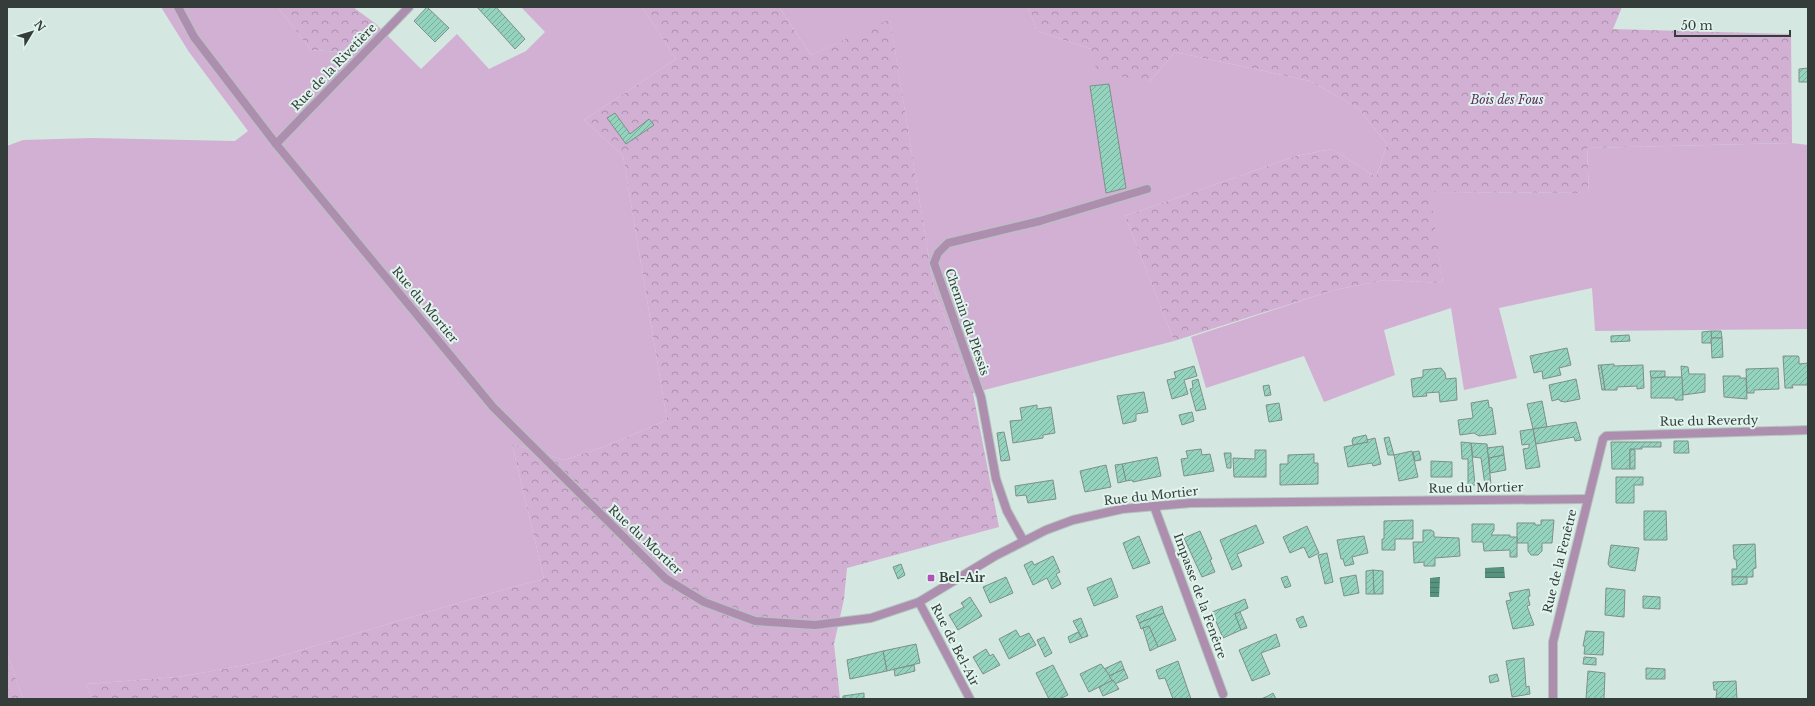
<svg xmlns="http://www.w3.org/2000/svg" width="1815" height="706" font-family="'Libre Baskerville',serif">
<defs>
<pattern id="forest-crowns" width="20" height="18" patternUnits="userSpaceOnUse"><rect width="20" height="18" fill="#d2b0d3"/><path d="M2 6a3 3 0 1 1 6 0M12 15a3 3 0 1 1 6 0" fill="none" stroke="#ab90ac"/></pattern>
<pattern id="water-rules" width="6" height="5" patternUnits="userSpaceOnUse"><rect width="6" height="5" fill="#56937f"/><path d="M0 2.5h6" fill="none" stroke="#487969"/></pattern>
<pattern id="building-hatch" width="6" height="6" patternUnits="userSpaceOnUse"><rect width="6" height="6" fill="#94d3bd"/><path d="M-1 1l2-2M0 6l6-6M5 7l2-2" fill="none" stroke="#7aac9b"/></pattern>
</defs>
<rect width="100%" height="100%" fill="#d4e7e0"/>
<!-- grass -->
<g fill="#d2b0d3">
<path d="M161,7H278L311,50L341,52L376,24L421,69L457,34L489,69L526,51L545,32L521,7H642L676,59L584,120L623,156L667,420L601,448L564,460L512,444L544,579L505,589L261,662L178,677L86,684L93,699H23L7,653V146L23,140L92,138L235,141L248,131L189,52Z"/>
<path d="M779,7H1028L1037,31L1091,49L1149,82L1175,52L1310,81L1358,108L1387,144L1376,177L1332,149L1296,156L1125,216L1174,341L973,393L934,289L890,20L811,55Z"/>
<path d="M1792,143L1808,145V329L1595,331L1592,288L1499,308L1517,378L1464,390L1451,308L1384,330L1395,375L1324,402L1304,356L1206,388L1191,337L1334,290L1386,280L1443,283L1429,192L1589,193L1587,148Z"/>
</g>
<!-- forest -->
<g fill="url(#forest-crowns)">
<path d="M278,7H353L376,24L341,52L311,50Z"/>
<path d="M642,7H779L811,55L890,19L934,289L973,393L999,527L847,568L844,599L834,644L840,699H93L86,684L178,677L261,662L505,589L544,579L512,444L564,460L601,448L667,420L623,156L584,120L676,59Z"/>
<path d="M1028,7H1622L1613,29L1791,34L1792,143L1587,148L1589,193L1430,192L1443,283L1386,280L1334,290L1174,341L1125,216L1296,156L1332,149L1376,177L1387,144L1358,108L1310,81L1175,52L1149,82L1097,72L1091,49L1037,31Z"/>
<path d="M7,653L23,699H7Z"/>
</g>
<!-- water -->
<g fill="url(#water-rules)">
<path d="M1504,567L1505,578H1485V568Z"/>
<path d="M1440,577L1439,597H1430V578Z"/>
</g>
<!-- building -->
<g fill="url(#building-hatch)" stroke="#7e9089">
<path d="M427,7L449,28L435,42L414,21Z"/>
<path d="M477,7H496L525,39L515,49Z"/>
<path d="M1808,68V82H1799V69Z"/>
<path d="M1109,84L1126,188L1106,193L1090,86Z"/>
<path d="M615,113L630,134L649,119L654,125L626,144L607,118Z"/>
<path d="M1711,331H1721L1722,338H1711Z"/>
<path d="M1711,331L1712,343H1702V332Z"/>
<path d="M1629,335L1630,341L1611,342V336Z"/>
<path d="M1711,338H1722L1723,357L1712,358Z"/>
<path d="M1567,348L1571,365L1559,368L1561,375L1543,379L1542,371L1534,373L1530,356Z"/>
<path d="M1783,356H1798L1799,357V364L1808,363V385H1792L1793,388H1785Z"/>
<path d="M1614,364V366L1643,365L1644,388L1637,389V386L1617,387V390H1605L1601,365Z"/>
<path d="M1598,365H1601L1605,390H1602Z"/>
<path d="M1194,366L1197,376L1184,380L1188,394L1172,399L1167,380L1176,378L1174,372Z"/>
<path d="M1681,366L1688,367L1689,374H1705V392L1683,395Z"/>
<path d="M1441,368L1445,373L1446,379L1456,378L1457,400L1440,402L1439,392L1426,393L1427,396L1413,397L1411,379L1423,377V370Z"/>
<path d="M1778,368L1779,389L1754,390V393H1747L1746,369Z"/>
<path d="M1650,371H1665V377L1651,378Z"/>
<path d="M1723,376H1740V378H1746L1747,399L1724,397Z"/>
<path d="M1665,377H1682L1683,400H1675V398H1651V378Z"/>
<path d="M1198,379L1206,409L1196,411L1190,389L1193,388L1192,381Z"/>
<path d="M1576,379L1580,399L1565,402L1560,401L1559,399L1552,401L1549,385Z"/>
<path d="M1269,385L1271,395L1265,396L1263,386Z"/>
<path d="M1144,392L1148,412L1136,414V421L1123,424L1117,396Z"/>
<path d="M1488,400L1489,407L1492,408L1496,434L1479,436L1474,433L1460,435L1458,420L1473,418L1471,403Z"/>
<path d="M1542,401L1547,427L1533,429L1527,404Z"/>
<path d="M1279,403L1282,420L1269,422L1266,405Z"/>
<path d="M1037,405V409L1051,407L1055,433L1043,435V438L1013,443L1010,421L1022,420L1020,408Z"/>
<path d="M1192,412L1194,421L1182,425L1179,415Z"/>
<path d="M1576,422L1581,440L1575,441L1574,437L1536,444L1533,429Z"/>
<path d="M1533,429L1540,467L1526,469L1523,449L1529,448V444L1522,445L1520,431Z"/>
<path d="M1004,432L1010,460L1001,461L997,433Z"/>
<path d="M1366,435L1368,442L1353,445L1352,441L1353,438Z"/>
<path d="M1389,437L1394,455H1388L1384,438Z"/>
<path d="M1375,438L1381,464L1373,466L1372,463L1348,467L1344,447L1368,442L1367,440Z"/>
<path d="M1674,441H1688L1689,453H1674Z"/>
<path d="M1461,442L1471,443L1475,485H1468V459H1462Z"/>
<path d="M1611,442H1661V447H1642V449H1630V469H1612Z"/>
<path d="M1471,443L1487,444L1491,485H1485L1481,458L1473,457Z"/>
<path d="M1503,446L1504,455L1489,458L1487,448Z"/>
<path d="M1201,449L1202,455L1210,454L1214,471L1184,476L1181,459L1188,458L1186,451Z"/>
<path d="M1630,449L1635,450V469H1630Z"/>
<path d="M1255,450H1266V477H1234L1233,458L1255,459Z"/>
<path d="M1412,451L1418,477L1399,481L1394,455Z"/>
<path d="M1419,451L1421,460L1415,461L1413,452Z"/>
<path d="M1224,453H1231V468H1227Z"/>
<path d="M1314,454V463H1318V484L1280,485V464H1288V455Z"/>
<path d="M1504,455L1506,470L1490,473L1489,458Z"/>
<path d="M1157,457L1161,476L1133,482L1132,480L1126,481L1122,464Z"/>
<path d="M1431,461L1452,462V477H1431Z"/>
<path d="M1122,464L1126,481L1118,483L1115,465Z"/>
<path d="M1106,465L1111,487L1085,492L1080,471Z"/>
<path d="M1616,477H1643V485H1634V503H1616Z"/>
<path d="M1053,480L1056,499L1028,503L1026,495L1016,496L1015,486Z"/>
<path d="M1644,511H1666L1667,540H1644Z"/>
<path d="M1413,520V539H1395V550H1382V539H1384V521Z"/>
<path d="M1541,520H1554L1552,543H1542V551L1538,555H1531L1528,551V543H1517V523H1535V525H1541Z"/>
<path d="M1472,524H1494V530L1491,535H1510V537H1517V557H1510V550L1484,551L1483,542H1472Z"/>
<path d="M1256,525L1264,543L1237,554L1242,566L1232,570L1220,540Z"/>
<path d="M1307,526L1319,553L1309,558L1304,547L1290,553L1283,537Z"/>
<path d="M1423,530H1431L1434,532V537L1459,538L1460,556L1435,558V566H1424V562L1414,563L1413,542H1423Z"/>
<path d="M1200,531L1212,559L1210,560L1215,572L1202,577L1184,538Z"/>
<path d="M1139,536L1150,563L1133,569L1123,543Z"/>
<path d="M1364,536L1368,553L1352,557L1354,564L1345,566L1343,559H1341L1337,540Z"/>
<path d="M1755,544L1756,568L1753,569V577H1732V569H1737L1736,559H1734L1733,545Z"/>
<path d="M1611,545L1639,548L1635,571L1610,567L1608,564Z"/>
<path d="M1327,553L1333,582L1325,584L1318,555Z"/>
<path d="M1053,556L1060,572L1056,574L1061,584L1052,589L1047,578L1033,585L1024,565L1032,561L1034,565Z"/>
<path d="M901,564L905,575L898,579L893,567Z"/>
<path d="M1373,570L1383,571V594H1374Z"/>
<path d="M1373,570L1374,594H1366V571Z"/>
<path d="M1356,575L1359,593L1344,596L1340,578Z"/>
<path d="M1287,576L1291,586L1285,588L1281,578Z"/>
<path d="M1006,577L1013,593L990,603L983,587Z"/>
<path d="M1732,577H1747V584L1732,585Z"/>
<path d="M1111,578L1118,597L1094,606L1087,588Z"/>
<path d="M1606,588L1625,590L1624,617L1605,615Z"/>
<path d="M1529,589L1530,596L1528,597L1530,605L1527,606L1534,625L1513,629L1506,601L1511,600L1509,593Z"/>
<path d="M1643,596L1660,597V609L1643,608Z"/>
<path d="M970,597L982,616L958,630L949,615L964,607L961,603Z"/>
<path d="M1245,599L1248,608L1235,614L1241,630L1223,638L1212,612Z"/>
<path d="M1162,606L1164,613L1139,623L1136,616Z"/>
<path d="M1240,612L1247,628L1241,630L1235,614Z"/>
<path d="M1164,613L1176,640L1158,647L1149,626L1141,629L1139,623Z"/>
<path d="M1303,616L1307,626L1300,628L1296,619Z"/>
<path d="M1081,618L1088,636L1082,638L1073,621Z"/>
<path d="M1149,626L1158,647L1150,651L1143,628Z"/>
<path d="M1016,630L1020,637L1029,633L1036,645L1009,659L999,639Z"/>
<path d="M1586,631L1604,632L1603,655L1584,654L1585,646H1583Z"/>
<path d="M1078,632L1082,638L1070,643L1068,637Z"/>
<path d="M1276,634L1280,646L1261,653L1270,674L1252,681L1239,650Z"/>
<path d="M1044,637L1052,653L1045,657L1037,640Z"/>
<path d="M916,644L920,663L887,671L883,651Z"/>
<path d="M986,649L990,656L993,654L1000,665L983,674L973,657Z"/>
<path d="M883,651L887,671L850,679L847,660Z"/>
<path d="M1584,657L1596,658V665L1583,664Z"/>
<path d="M1524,658L1526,687L1529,686L1530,694L1512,697L1506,661Z"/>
<path d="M1121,661L1124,669L1109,676L1104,669Z"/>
<path d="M1178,661L1191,699H1173L1165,678L1159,679L1156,670Z"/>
<path d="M1101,664L1113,680L1089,692L1080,674Z"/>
<path d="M914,665L915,671L895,676L894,669Z"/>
<path d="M1053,665L1068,695L1059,699H1049L1036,673Z"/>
<path d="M1646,668L1665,669V679H1646Z"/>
<path d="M1124,669L1128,678L1115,684L1109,676Z"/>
<path d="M1588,671L1605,673L1604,699H1586Z"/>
<path d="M1497,674L1499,681L1490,683L1489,676Z"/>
<path d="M1113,680L1119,689L1103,696L1099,687Z"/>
<path d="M1736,681L1737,699L1716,698L1717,690H1714L1713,682Z"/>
<path d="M864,693V699H843V696Z"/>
<path d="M1273,693L1276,699H1261L1268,696Z"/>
</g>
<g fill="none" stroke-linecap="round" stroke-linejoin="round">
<!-- lane casing -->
<g stroke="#b4c5bf" stroke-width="10">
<path id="lane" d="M1023,540L1007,511L996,479L981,397L934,263L938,253L948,243L1040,221L1147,189"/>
</g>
<!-- street casing -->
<g stroke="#b4c5bf" stroke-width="10">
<g id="street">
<path d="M178,7L194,37L276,144L493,407L666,579L704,602L755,621L815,625L871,618L919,602L995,556L1046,530L1073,520L1122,509L1191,503L1588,499"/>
<path d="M276,144L409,7"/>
<path d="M1154,506L1223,694"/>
<path d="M919,602L970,699"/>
<path d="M1553,699V642L1603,439L1606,436L1808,430"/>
</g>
</g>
<!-- lane -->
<use href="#lane" stroke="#ad8eaf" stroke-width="8"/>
<!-- street -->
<use href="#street" stroke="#ad8eaf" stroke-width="8"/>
</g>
<!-- markers -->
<rect fill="#b050b8" stroke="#e1f4ed" stroke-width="1.5" x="927" y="574" width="8" height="8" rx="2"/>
<g text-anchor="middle" stroke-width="4" stroke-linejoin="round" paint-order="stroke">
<!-- street labels -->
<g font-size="12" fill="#353d3a" stroke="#e1f4ed">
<text transform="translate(334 67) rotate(-46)" y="4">Rue de la Rivetière</text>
<text transform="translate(425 305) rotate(50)" y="4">Rue du Mortier</text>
<text transform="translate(967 322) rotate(71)" y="4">Chemin du Plessis</text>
<text transform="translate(1709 421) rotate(-1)" y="4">Rue du Reverdy</text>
<text transform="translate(1476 488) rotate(-1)" y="4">Rue du Mortier</text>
<text transform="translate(1151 496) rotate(-6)" y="4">Rue du Mortier</text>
<text transform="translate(645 540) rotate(43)" y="4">Rue du Mortier</text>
<text transform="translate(1560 561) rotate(-76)" y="4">Rue de la Fenêtre</text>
<text transform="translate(1200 596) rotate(70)" y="4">Impasse de la Fenêtre</text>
<text transform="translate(955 645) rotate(63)" y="4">Rue de Bel-Air</text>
</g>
<!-- park labels -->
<g font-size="12" font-style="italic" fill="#5d2d61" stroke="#e1f4ed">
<text x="1507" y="104">Bois des Fous</text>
</g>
<!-- poi labels -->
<g font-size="12" font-weight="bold" fill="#353d3a" stroke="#e1f4ed" text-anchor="start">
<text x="939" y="582">Bel-Air</text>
</g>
</g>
<!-- border -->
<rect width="1815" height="706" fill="none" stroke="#353d3a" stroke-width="16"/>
<!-- north arrow -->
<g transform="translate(32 32) rotate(52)" stroke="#e1f4ed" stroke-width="3" paint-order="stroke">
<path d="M0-3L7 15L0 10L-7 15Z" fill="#353d3a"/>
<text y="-6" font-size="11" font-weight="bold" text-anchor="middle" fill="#353d3a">N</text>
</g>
<!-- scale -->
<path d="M1675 30v6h115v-6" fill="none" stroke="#353d3a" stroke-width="2"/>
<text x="1681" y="30" font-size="12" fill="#353d3a" stroke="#e1f4ed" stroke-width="3" paint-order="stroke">50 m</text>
</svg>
